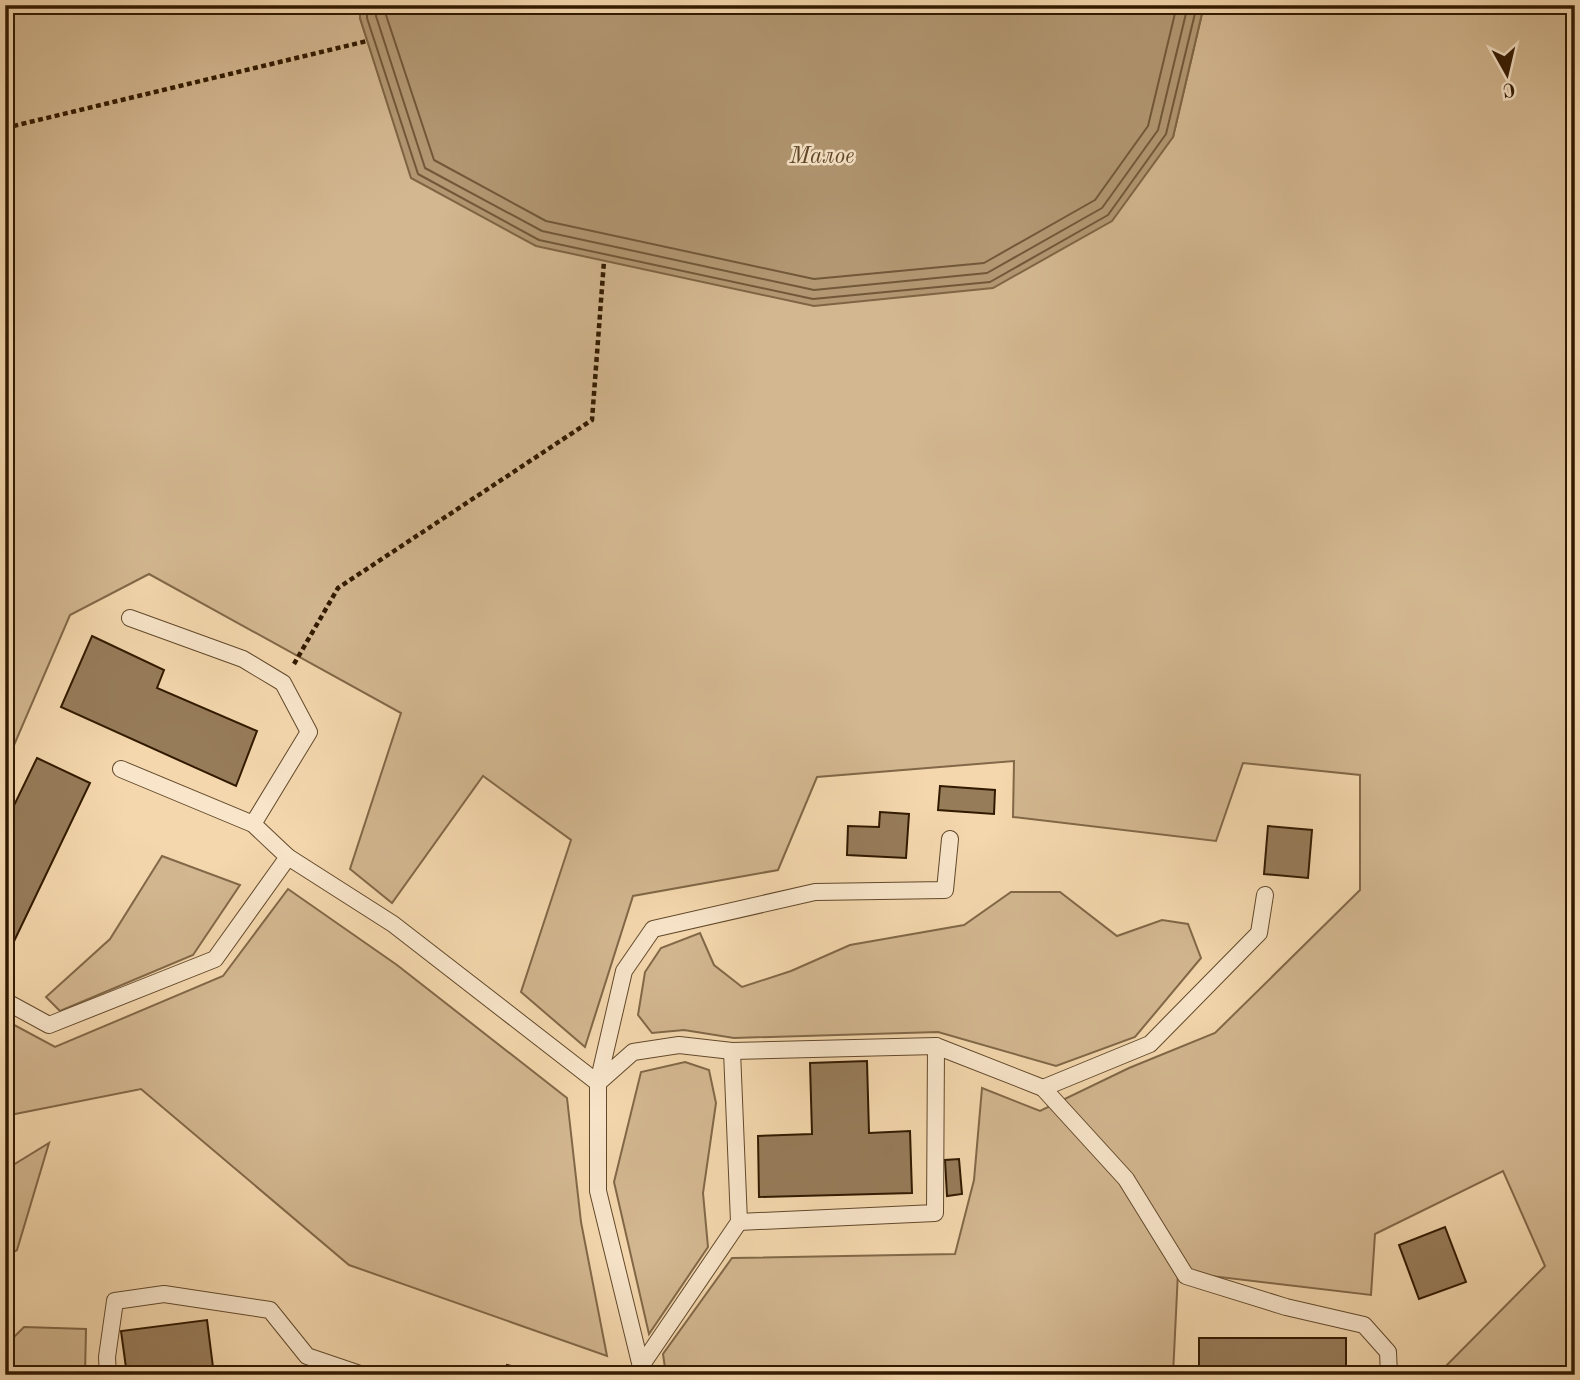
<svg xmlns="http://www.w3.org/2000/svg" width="1580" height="1380" font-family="'Old Standard TT',serif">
<rect width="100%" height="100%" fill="#f4d7ad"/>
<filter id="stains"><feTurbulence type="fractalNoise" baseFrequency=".00286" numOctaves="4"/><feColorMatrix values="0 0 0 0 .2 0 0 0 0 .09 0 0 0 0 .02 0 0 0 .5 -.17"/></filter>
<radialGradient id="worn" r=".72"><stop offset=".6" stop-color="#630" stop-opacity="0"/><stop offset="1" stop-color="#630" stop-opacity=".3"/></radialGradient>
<!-- green -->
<g fill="#d3b790" stroke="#826848" stroke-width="2">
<path d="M5,5H360V18L412,178L1173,137L1204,5H1575V1375H1437L1545,1266L1503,1171L1375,1234L1371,1295L1178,1272L1173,1375H666L663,1354L732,1258L955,1254L974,1180L982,1088L1040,1111L1129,1068L1215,1033L1360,890V775L1243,763L1216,841L1013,817L1014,761L817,777L778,870L633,896L585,1047L521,992L571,840L483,776L392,903L350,869L401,713L149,574L70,615L5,766Z"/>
<path d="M162,856L240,885L193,955L60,1011L46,997L110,939Z"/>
<path d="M288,889L397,965L567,1098L581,1222L607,1356L349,1265L141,1089L5,1116V1020L55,1047L223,976Z"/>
<path d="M1011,892H1060L1117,936L1162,920L1188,924L1201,958L1135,1037L1056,1066L938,1032L734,1038L684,1030L652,1033L638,1015L645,972L661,948L700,933L714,965L742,987L791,971L850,945L964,925Z"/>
<path d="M685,1062L709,1070L716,1103L703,1193L708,1247L649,1334L614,1182L641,1072Z"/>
<path d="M49,1143L17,1250L5,1257V1170Z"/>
<path d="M24,1327L86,1329L85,1375H5V1346Z"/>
</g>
<!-- water -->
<path fill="#b29772" stroke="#7f6544" stroke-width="2" d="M360,5H1204L1173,137L1112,221L993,288L814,306L536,246L411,178L360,18Z"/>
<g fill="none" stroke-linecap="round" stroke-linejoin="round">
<!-- shore -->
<g stroke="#725839" stroke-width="2">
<path d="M367,5V18L418,174L539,240L813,299L990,282L1108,215L1166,134L1197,5"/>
<path d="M376,5V16L425,168L542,231L814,290L987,273L1102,208L1158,130L1188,5"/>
<path d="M386,5V15L434,160L546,221L814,279L984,263L1095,200L1148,126L1177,5"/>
</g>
</g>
<!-- building -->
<g fill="#977c5a" stroke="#321a00" stroke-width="2">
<path d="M92,636L164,670L157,688L257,731L236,786L61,707Z"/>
<path d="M37,758L90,783L5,960V824Z"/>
<path d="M940,786L995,790L994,814L938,810Z"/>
<path d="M880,812L909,814L906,858L847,855L848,826L879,827Z"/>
<path d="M1268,826L1312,830L1308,878L1264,874Z"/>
<path d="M867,1061L869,1133L910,1131L912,1193L759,1197L758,1136L812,1134L810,1063Z"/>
<path d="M959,1159L962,1194L947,1196L945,1160Z"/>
<path d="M1445,1227L1466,1282L1419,1299L1399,1245Z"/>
<path d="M207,1320L214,1375H127L121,1331Z"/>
<rect x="1199" y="1338" width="147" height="37"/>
<path d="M507,1365L541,1372L540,1375H505Z"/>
</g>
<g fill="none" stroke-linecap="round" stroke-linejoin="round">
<!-- lane casing -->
<g stroke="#62492b" stroke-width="18">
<g id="lane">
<path d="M130,618L243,659L283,683L309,732L253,824"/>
<path d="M121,769L253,824L288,857L393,924L598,1083V1191L643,1375"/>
<path d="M950,839L945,890L815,892L653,929L624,971L598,1083L633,1052L679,1045L732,1051L936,1046L1043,1088L1150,1044L1259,933L1265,895"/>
<path d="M5,1001L49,1025L215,959L288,857"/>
<path d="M1043,1088L1126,1179L1186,1276L1286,1307L1364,1325L1388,1352L1389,1375"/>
<path d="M739,1222L935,1213L936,1046"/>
<path d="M641,1366L739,1222L732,1051"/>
<path d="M108,1375L107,1357L115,1301L164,1294L270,1310L307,1356L363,1375"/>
</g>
</g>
<!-- path -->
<g stroke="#321a00" stroke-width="4.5" stroke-dasharray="5 3.5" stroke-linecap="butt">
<path d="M5,128L367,41"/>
<path d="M294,664L338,588L592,420L604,261"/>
</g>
<!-- lane -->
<use href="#lane" stroke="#f8e5ca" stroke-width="16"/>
</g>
<g text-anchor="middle" stroke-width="5" stroke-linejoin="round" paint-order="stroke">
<!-- water labels -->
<g font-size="23" font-style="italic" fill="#5f4628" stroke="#f8e5ca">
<text x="822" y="163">Малое</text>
</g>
</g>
<!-- margin -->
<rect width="1580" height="1380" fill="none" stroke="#f4d7ad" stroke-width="28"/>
<rect x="7" y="7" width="1566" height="1366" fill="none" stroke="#321a00" stroke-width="3.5"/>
<rect x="14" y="14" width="1552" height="1352" fill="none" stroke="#321a00" stroke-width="2"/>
<!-- north arrow -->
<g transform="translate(1507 74) rotate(172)" stroke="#f8e5ca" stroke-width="5" paint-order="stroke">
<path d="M0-5L12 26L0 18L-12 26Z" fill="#321a00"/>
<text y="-10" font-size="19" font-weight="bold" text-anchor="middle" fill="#321a00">С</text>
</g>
<rect width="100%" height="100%" filter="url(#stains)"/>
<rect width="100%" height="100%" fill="url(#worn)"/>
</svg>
